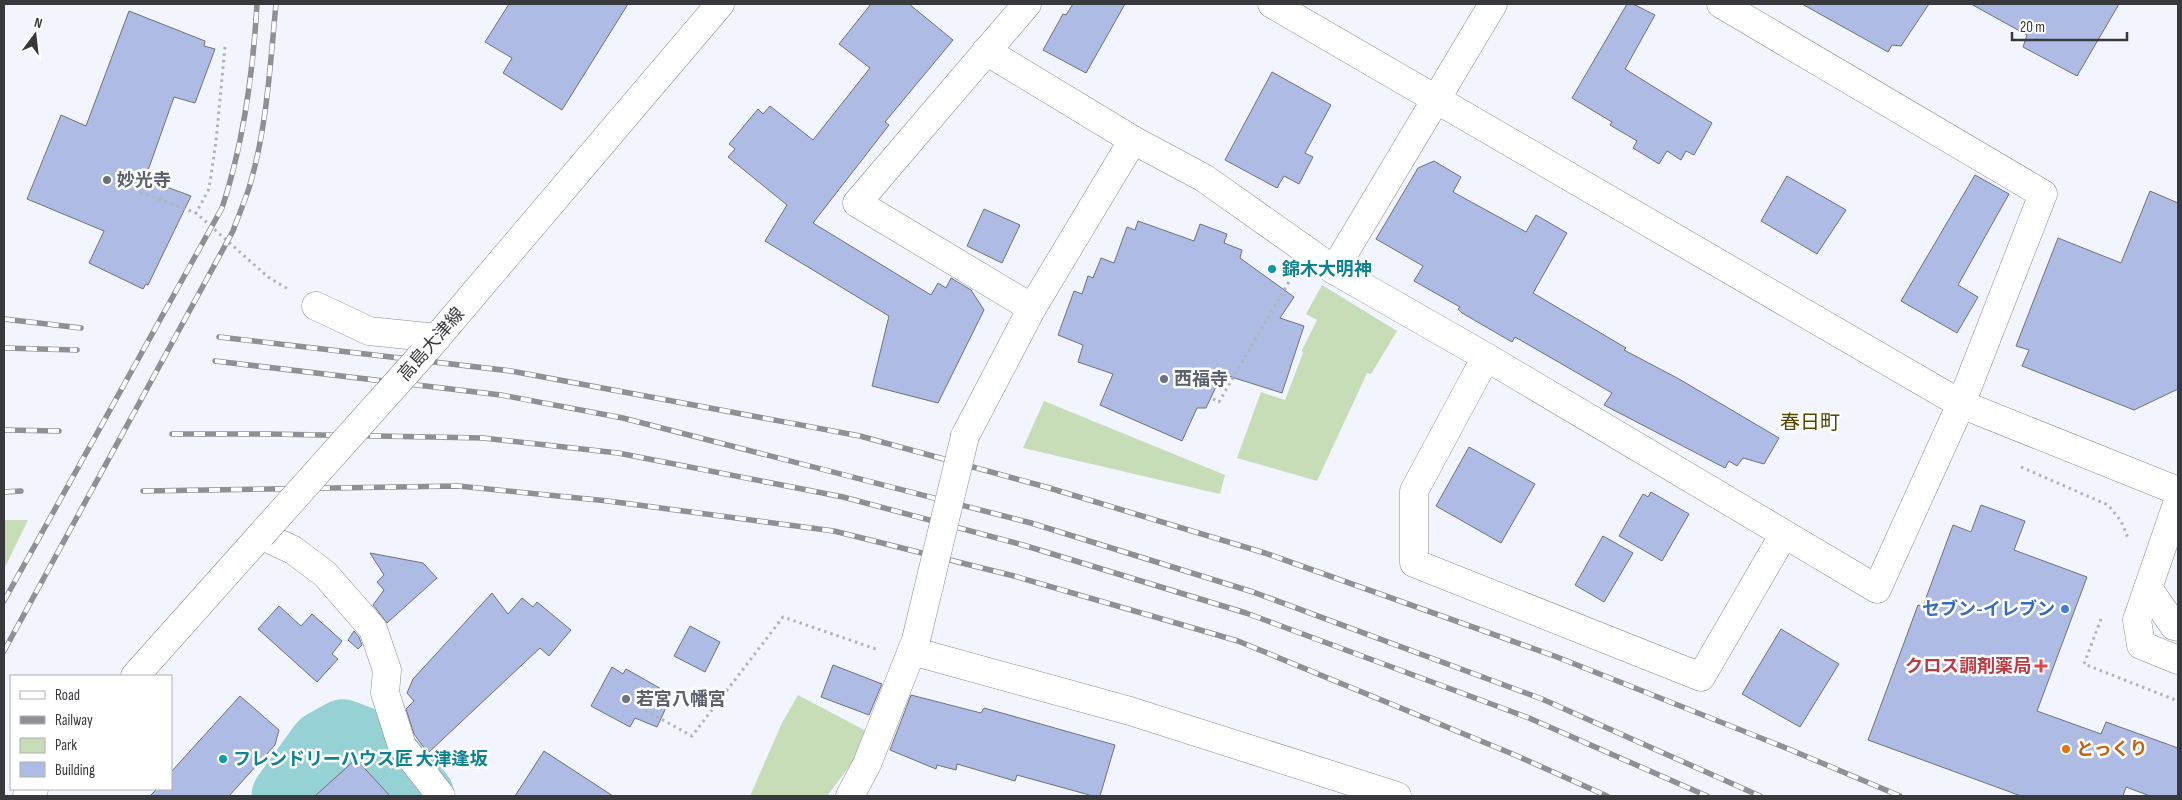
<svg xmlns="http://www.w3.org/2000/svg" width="2182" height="800" font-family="'Sofia Sans Condensed','Noto Sans JP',sans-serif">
<rect width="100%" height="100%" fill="#f2f5fe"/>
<!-- green -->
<g fill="#c6ddb8">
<path d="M1322,285L1397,331L1371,374L1367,373L1317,481L1237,458L1261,392L1285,400L1303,353L1302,350L1317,320L1306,314Z"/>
<path d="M1044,401L1225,475L1220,494L1023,448Z"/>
<path d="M4,520H28L4,569Z"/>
<path d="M798,695L870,733L858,755L827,796H750L782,723Z"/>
</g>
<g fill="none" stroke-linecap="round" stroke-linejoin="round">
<!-- river -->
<path stroke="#96d1d5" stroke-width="69" d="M286,796L323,745L343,734L377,747L420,796"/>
</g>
<!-- building -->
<g fill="#aebbe4" stroke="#6f727a">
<path d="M509,4H628L562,110L503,73L512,58L485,42Z"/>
<path d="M871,4H909L953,40L885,122L889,125L813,223L931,295L938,283L946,288L951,278L971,290L984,310L938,403L872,386L889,316L765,241L787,205L728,157L735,149L729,144L758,109L763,114L770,106L813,140L870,68L839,44Z"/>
<path d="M1073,4H1125L1086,73L1043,50L1063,14L1066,15Z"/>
<path d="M1627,4H1633L1655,15L1625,69L1712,123L1694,155L1686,151L1681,160L1667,151L1659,164L1633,148L1637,141L1610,125L1612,122L1572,98Z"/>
<path d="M1802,4H1929L1901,46L1892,45L1888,52Z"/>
<path d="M1971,4H2119L2077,76L2023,47L2027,35Z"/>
<path d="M129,11L205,41L204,46L215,49L195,103L174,97L145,179L191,196L148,285L146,284L143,289L89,263L104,231L27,199L61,115L86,126Z"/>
<path d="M1272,72L1331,105L1305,153L1313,157L1299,184L1284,176L1277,188L1225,160Z"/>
<path d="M1434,161L1461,177L1453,192L1526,232L1536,215L1567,233L1533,293L1626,348L1624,350L1679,379L1779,438L1764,464L1743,458L1737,466L1729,461L1725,468L1604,405L1612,393L1515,337L1512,342L1462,313L1458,309L1460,307L1414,281L1423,266L1376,239L1418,168Z"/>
<path d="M1975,175L2009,194L1958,285L1978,297L1957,333L1901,301Z"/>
<path d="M1787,176L1846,210L1817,254L1761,221Z"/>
<path d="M2150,191L2178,203V389L2134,410L2022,366L2029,350L2016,346L2058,238L2121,263Z"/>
<path d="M984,209L1020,225L1002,263L967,246Z"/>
<path d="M1138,221L1194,241L1200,224L1227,234L1224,243L1242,250L1240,258L1294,297L1280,318L1304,326L1282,393L1222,374L1206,408H1197L1182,441L1100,405L1113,374L1078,362L1083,345L1058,335L1074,291L1082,294L1088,276L1093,278L1101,258L1114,263L1127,227L1135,230Z"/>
<path d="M1469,447L1535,484L1501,543L1436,506Z"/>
<path d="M1651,492L1689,514L1662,561L1619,536L1643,494L1648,497Z"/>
<path d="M1981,505L2025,521L2014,550L2087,577L2037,711L2101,734L2106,722L2178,748V796H2150L2126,787L2123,796H2021L1868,740L1918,605L1923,606L1953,525L1971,532Z"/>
<path d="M1603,536L1633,553L1604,602L1575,585Z"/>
<path d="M370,553L423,563L437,578L387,623L373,605L384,590L377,582L384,575Z"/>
<path d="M492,593L508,614L522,598L533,607L537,602L571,630L549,656L540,648L428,753L414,734L406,709L414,701L407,693L413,679Z"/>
<path d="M279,606L301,626L312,614L342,641L332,654L338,659L317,682L258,629Z"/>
<path d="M690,626L720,642L705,672L674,656Z"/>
<path d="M1781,629L1839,664L1800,727L1742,694Z"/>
<path d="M354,631L359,637L362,645L358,649L348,640Z"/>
<path d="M833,665L882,684L869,715L821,697Z"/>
<path d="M612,667L623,674L626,669L672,695L657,727L635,718L630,727L591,706Z"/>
<path d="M911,695L981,713L984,708L1115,745L1100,796H1093L1017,775L1015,781L957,764L956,770L937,765L936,769L890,750Z"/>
<path d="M240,696L279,730L275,745L229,796H150L157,789H171V772Z"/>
<path d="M544,751L613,796H515Z"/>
<path d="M356,759L390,796H315Z"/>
</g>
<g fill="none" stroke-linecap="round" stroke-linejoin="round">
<!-- minor casing -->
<g stroke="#8b8e96" stroke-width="29">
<g id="minor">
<path d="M1027,4L857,203L1032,308"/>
<path d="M1272,4L1961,404L2178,491"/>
<path d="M986,51L1133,140L1204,178L1334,270L1486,357L1877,589L1961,404L2043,194L1721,4"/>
<path d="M1334,270L1493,4"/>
<path d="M316,306L369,331L437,338"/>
<path d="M1486,357L1414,491V563L1701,677L1784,534"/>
<path d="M965,436L1032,308L1133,140"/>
<path d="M2178,501L2137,620L2141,645L2178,660"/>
<path d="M261,535L293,550L325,574L373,629L387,670L385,693L402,746L441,796"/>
<path d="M2148,588L2174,626L2178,627"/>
<path d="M912,651L1130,711L1397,796"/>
<path d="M850,796L867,764L916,640"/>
</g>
</g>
<!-- major casing -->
<g stroke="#8b8e96" stroke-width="29">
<g id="major">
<path d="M422,355L720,4"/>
<path d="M135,676L261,535"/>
<path d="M27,796L34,789"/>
</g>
</g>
<!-- path -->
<g stroke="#b1b3ba" stroke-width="3" stroke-dasharray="2.5 4" stroke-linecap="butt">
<path d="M225,47L216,141L209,189L196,213L268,277L288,289"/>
<path d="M140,192L196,213"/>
<path d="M1213,399L1219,402L1290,280"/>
<path d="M2021,467L2108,505L2121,521L2128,538"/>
<path d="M2101,619L2084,664L2178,701"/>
<path d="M645,710L692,736L783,617L876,649"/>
</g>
<!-- minor -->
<use href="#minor" stroke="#fff" stroke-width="28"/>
<!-- major -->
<use href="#major" stroke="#fff" stroke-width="28"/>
<!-- rail casing -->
<g stroke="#8e9096" stroke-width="5.5">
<g id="rail">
<path d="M4,319L81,328"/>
<path d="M219,337L511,371L860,436L1046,487L1265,553L1557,657L1791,750L1900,796"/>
<path d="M4,348L77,350"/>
<path d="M215,361L501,395L623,418L1031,523L1253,592L1542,699L1760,796"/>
<path d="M4,430L59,431"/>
<path d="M172,434H269L483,438L618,453L843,497L1023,545L1246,613L1529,718L1707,796"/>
<path d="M143,491L458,486L608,501L834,531L1014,576L1238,641L1515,755L1607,796"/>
<path d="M4,492L21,491"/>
<path d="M4,601L222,208C244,142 253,73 257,4"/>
<path d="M4,651L233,231C238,217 244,203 249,188C267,129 270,65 276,4"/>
</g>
</g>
<!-- rail -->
<use href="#rail" stroke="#fff" stroke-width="4" stroke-dasharray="11" stroke-linecap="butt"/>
<!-- minor-bridge casing -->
<g stroke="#8b8e96" stroke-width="29" stroke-linecap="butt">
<path id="minor-bridge" d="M916,640L965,436"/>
</g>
<!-- major-bridge casing -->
<g stroke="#8b8e96" stroke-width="29" stroke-linecap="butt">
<path id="major-bridge" d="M261,535L422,355"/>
</g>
<!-- minor-bridge -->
<use href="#minor-bridge" stroke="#fff" stroke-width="28"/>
<!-- major-bridge -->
<use href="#major-bridge" stroke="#fff" stroke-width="28"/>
</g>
<!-- markers -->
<g fill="#6b7280" stroke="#fff" stroke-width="2">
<circle cx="107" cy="180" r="5"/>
<circle cx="1164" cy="379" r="5"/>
<circle cx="626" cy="699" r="5"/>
</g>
<g fill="#0f9aa8" stroke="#fff" stroke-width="2">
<circle cx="1272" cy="269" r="5"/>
<circle cx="223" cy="759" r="5"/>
</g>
<circle fill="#3f7fe0" stroke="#fff" stroke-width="2" cx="2065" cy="609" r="5"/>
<path fill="#e0444e" stroke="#fff" stroke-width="2" d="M2038.5 658.5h5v5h5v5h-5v5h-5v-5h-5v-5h5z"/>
<circle fill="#e8710a" stroke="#fff" stroke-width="2" cx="2066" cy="749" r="5"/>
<g text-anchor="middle" stroke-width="5" stroke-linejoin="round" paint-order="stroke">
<!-- worship labels -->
<g font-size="18" font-weight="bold" fill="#5b616d" stroke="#fff" text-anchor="start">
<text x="117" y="186">妙光寺</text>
<text x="1174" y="385">西福寺</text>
<text x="636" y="705">若宮八幡宮</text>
</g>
<!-- culture labels -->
<g font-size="18" font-weight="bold" fill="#0d838f" stroke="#fff" text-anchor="start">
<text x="1282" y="275">錦木大明神</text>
<text x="233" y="765">フレンドリーハウス匠 大津逢坂</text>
</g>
<!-- street labels -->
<g font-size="18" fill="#38393c" stroke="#fff">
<text transform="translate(431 344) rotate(-49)" y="6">高島大津線</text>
</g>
<!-- shop labels -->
<g font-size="18" font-weight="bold" fill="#366cbe" stroke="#fff" text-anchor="end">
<text x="2055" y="615">セブン-イレブン</text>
</g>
<!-- health labels -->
<g font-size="18" font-weight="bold" fill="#be3a42" stroke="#fff" text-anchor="end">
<text x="2031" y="672">クロス調剤薬局</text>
</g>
<!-- food labels -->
<g font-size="18" font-weight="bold" fill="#c56008" stroke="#fff" text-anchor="start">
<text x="2076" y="755">とっくり</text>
</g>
<!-- quarter labels -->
<g font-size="20" fill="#544603" stroke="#fff">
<text x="1810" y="429">春日町</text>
</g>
</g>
<!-- border -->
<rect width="2182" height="800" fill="none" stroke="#38393c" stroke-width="10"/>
<!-- legend -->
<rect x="10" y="675" width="162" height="115" fill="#ffffff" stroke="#afb0b1"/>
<rect x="20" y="691" width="25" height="8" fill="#ffffff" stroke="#afb0b1"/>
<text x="55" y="700" font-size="15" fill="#38393c">Road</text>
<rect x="20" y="716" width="25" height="8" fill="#8e9096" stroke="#afb0b1"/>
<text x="55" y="725" font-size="15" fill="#38393c">Railway</text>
<rect x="20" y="738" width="25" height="15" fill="#c6ddb8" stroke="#afb0b1"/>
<text x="55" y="750" font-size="15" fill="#38393c">Park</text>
<rect x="20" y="762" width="25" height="15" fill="#aebbe4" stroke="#afb0b1"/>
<text x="55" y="775" font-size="15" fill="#38393c">Building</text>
<!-- north arrow -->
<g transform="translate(35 35) rotate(15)" stroke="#ffffff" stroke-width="4" paint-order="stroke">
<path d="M0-4L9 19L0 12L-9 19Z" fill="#38393c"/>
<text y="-8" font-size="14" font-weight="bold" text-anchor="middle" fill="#38393c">N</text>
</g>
<!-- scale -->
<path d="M2012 32v8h115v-8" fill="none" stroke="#38393c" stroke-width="2.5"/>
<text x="2020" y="32" font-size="15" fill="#38393c" stroke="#ffffff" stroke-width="4" paint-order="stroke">20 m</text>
</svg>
